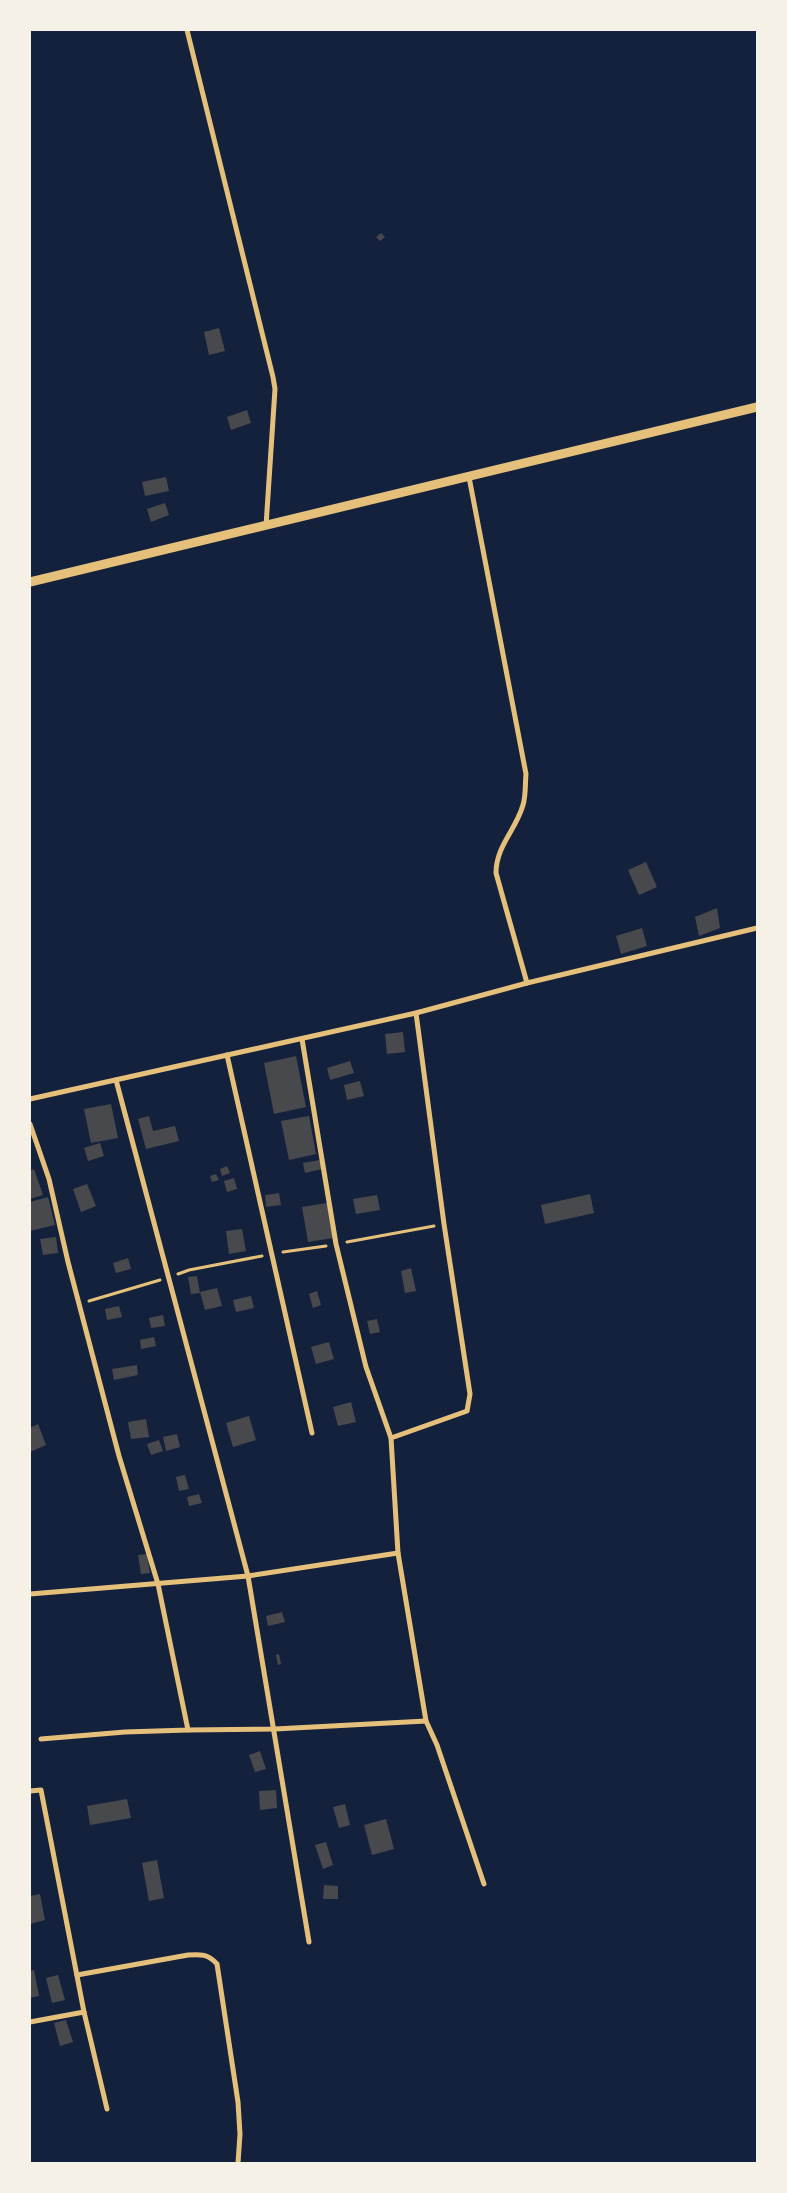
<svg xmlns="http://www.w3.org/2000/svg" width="787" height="2193" font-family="'DM Sans',sans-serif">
<rect width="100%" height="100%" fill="#14213d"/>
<!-- building -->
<g fill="#48494c">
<path d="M381,233L385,237L380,241L376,237Z"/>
<path d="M219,328L225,351L209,355L204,332Z"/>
<path d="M247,410L251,423L231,430L227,417Z"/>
<path d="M166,477L169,491L145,496L142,482Z"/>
<path d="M165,503L169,515L151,522L147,509Z"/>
<path d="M646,862L657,887L639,895L628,870Z"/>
<path d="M717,908L720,928L699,936L695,917Z"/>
<path d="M642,928L647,946L621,954L616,936Z"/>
<path d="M403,1032L405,1052L387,1054L385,1034Z"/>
<path d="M296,1056L306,1107L274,1114L264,1063Z"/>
<path d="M350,1061L354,1073L330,1080L327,1068Z"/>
<path d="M360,1081L364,1096L347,1100L344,1085Z"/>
<path d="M111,1104L118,1138L91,1143L84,1109Z"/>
<path d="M149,1116L153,1131L175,1126L179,1141L146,1149L138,1119Z"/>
<path d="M309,1116L316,1154L289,1160L281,1121Z"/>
<path d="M100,1143L104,1156L88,1161L84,1148Z"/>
<path d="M320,1160L322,1169L305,1173L303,1163Z"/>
<path d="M227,1166L230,1173L222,1176L220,1169Z"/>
<path d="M34,1169L43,1195L30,1199V1171Z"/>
<path d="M216,1174L219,1180L212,1182L210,1176Z"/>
<path d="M234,1178L237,1189L227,1192L224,1181Z"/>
<path d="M87,1184L96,1206L81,1212L73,1189Z"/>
<path d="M279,1193L281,1205L266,1207L265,1195Z"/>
<path d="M590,1194L594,1213L545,1224L541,1205Z"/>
<path d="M377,1195L380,1210L356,1214L353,1199Z"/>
<path d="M48,1197L55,1225L30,1231V1202Z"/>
<path d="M327,1203L333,1238L308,1242L302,1207Z"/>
<path d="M242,1229L246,1251L229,1254L226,1231Z"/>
<path d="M56,1237L58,1253L43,1255L40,1239Z"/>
<path d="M128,1258L131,1269L116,1273L113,1263Z"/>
<path d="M411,1268L416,1291L405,1293L401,1271Z"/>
<path d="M197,1276L200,1293L191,1294L188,1277Z"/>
<path d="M217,1288L222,1306L205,1310L200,1292Z"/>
<path d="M317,1291L321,1305L313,1308L309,1294Z"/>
<path d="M251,1296L254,1308L236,1312L233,1300Z"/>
<path d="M119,1306L122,1317L107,1320L105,1309Z"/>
<path d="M163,1315L165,1326L151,1328L149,1318Z"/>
<path d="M377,1319L380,1332L370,1334L367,1321Z"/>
<path d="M154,1337L156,1346L141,1349L140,1340Z"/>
<path d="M329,1342L334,1359L316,1364L311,1347Z"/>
<path d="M137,1365L138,1375L114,1380L112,1369Z"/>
<path d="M351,1402L356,1422L338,1426L333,1407Z"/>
<path d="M249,1416L256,1440L233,1447L226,1423Z"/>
<path d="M146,1419L149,1437L131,1439L128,1422Z"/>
<path d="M38,1424L46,1445L30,1452V1428Z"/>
<path d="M177,1434L180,1447L166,1451L163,1437Z"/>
<path d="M159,1440L163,1451L151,1455L147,1444Z"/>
<path d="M185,1475L189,1489L179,1491L176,1477Z"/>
<path d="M199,1494L202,1503L189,1506L187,1497Z"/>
<path d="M147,1554L150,1573L141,1574L138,1555Z"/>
<path d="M282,1612L285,1622L268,1626L266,1616Z"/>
<path d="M279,1654L281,1664L278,1665L276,1655Z"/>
<path d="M260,1751L266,1769L255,1772L249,1755Z"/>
<path d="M276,1790L277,1808L260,1810L259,1791Z"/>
<path d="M127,1799L131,1818L90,1825L87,1806Z"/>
<path d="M345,1804L350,1825L339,1828L333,1807Z"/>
<path d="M386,1819L394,1849L372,1855L364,1825Z"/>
<path d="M326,1842L333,1865L323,1869L315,1845Z"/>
<path d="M157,1860L164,1898L149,1901L142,1863Z"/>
<path d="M324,1885L338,1886V1899H323Z"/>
<path d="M40,1894L45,1920L30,1924V1896Z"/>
<path d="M34,1970L39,1996L30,1998V1971Z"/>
<path d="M58,1975L65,2000L52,2003L46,1978Z"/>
<path d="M66,2020L73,2042L60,2046L54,2023Z"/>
</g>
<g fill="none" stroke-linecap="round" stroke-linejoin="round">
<!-- path -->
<g stroke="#e5c07b" stroke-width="3">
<path d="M347,1242L434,1226"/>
<path d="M283,1252L326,1246"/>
<path d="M178,1274L189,1270L262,1256"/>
<path d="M89,1301L160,1280"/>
</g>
<!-- minor -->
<g stroke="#e5c07b" stroke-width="5">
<path d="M187,30L273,377L275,389L266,526"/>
<path d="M469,477L526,774C525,784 526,796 523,805C516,830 496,846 496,873L527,983"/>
<path d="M416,1013L444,1224L470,1394L467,1411L391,1438L398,1553L426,1721L437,1745L484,1884"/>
<path d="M302,1039L336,1244L366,1367L391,1438"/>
<path d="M227,1055L312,1433"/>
<path d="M116,1080L248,1576L309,1942"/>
<path d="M30,1099L416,1013L527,983L757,928"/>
<path d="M30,1124L49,1179L68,1262L119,1456L158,1584L188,1730L125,1732L41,1739"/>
<path d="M30,1594L248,1576L398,1553"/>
<path d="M188,1730L275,1729L426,1721"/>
<path d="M30,1791L41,1790L84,2012L30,2022"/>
<path d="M77,1975L188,1955C201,1954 208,1954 217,1964L238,2102L240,2134L238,2163"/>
<path d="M84,2012L107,2109"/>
</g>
<!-- tertiary -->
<path stroke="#e5c07b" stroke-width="9" d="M30,582L757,407"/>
</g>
<!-- border -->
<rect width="787" height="2193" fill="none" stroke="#f6f1e7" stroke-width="62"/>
</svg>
